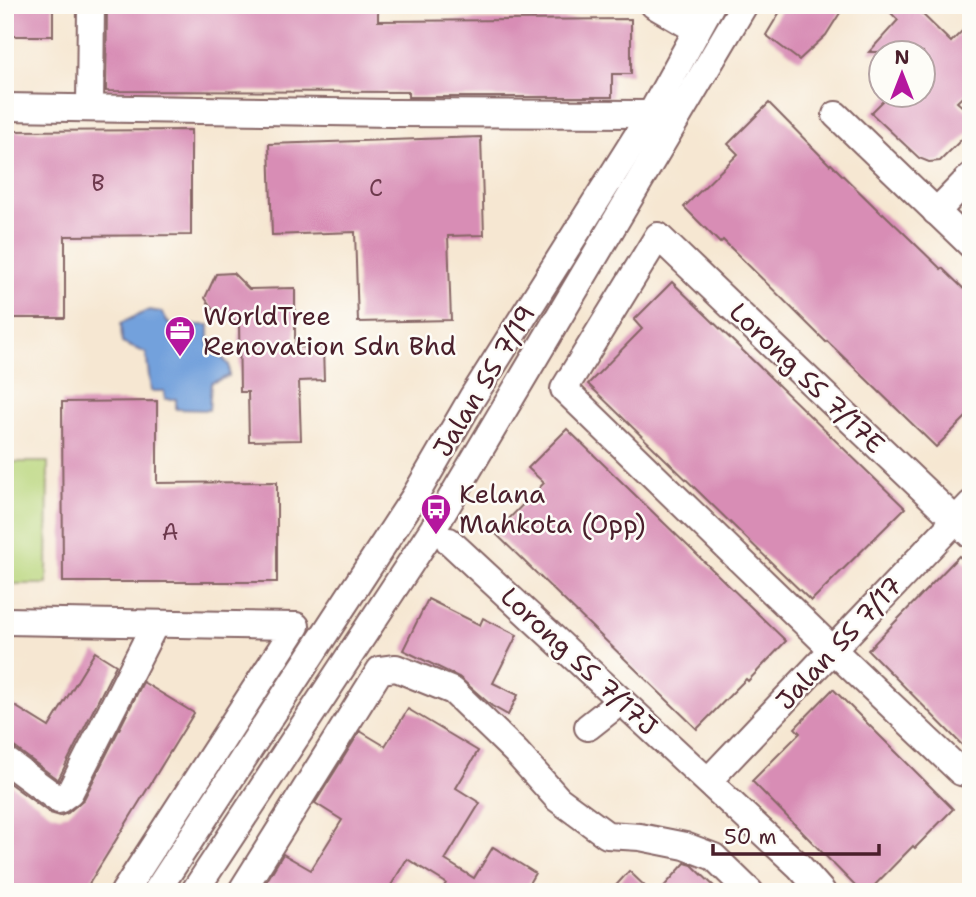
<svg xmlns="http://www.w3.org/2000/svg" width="976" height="897" font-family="'Shantell Sans',sans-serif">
<rect width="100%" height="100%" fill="#fdfcf7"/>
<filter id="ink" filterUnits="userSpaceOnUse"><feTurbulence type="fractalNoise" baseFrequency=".0143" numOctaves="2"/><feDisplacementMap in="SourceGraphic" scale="14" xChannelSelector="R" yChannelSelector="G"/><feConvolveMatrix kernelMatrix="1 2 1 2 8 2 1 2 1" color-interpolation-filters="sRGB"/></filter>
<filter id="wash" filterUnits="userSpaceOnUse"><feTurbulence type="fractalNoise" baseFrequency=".00686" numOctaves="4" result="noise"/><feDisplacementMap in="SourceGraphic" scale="28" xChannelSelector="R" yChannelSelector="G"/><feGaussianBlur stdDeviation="1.57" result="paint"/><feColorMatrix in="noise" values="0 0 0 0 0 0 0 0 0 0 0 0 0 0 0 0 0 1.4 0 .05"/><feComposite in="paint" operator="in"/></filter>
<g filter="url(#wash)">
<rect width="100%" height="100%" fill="#f6e7d2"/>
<!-- green -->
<path fill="#b9d67d" stroke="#827a54" stroke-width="2" d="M5,462H48L47,584H5Z"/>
<!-- water -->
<path fill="#73a1dc" stroke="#5e6084" stroke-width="2" d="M149,310L161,312L170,325H209V352L221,356L229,365V376L211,383L209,410L176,409V399H165L164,391H151L146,353L122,343L121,323Z"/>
<g id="blocks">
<!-- building -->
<g fill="#d88db5">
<rect x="5" y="5" width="48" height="31"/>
<path d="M107,5H378V21L631,19V74H612V97H408V92L106,91Z"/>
<path d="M784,5H845L826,35L799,60L766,35Z"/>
<path d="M883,5H913L951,42L962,31L971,39V89L957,102L971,114V130L940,161L929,162L919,158L871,113L890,94H923V52H869L898,20Z"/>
<path d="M769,103L830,165L831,164L882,214L883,213L941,269L942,268L971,296V412L936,447L827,341L826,342L723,240L720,243L684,207L738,154L728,144Z"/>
<path d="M191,130V235L65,236V318H5V131Z"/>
<path d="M481,137L484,235L448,236L451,320L358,322L355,232L272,235L269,144Z"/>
<path d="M233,273L249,289L295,288V347L323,348L324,380L299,381L301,440L249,441L248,392H240L239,321L220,320L205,298L216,274Z"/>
<path d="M672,282L905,508L811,601L588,384L642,329L634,320Z"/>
<path d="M157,401V483L277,482V582H63L62,402Z"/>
<path d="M567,429L786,641L748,681L746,679L697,729L495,533L544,483L528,468Z"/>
<path d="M959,556L971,567V754L868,650Z"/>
<path d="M428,599L480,625L483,618L517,635L493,683L518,695L508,715L492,706L459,677L403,650Z"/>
<path d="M95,652L116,665L58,780L14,747L5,744V700L49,727Z"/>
<path d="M143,682L194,713L84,892H5V780L50,813L60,816L68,813L84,799Z"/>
<path d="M833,689L953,809L915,848L913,846L868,892H861L752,781L800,733L795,728Z"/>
<path d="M408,709L478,751L456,788L480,803L445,860L474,878L493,847L535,873L524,892H441L446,883L407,859L387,892H260L283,854L311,870L342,820L315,803L360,731L385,746Z"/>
<path d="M685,863L692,865L720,892H659Z"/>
<path d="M629,871L651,892H610Z"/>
</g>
</g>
</g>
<g filter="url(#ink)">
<use href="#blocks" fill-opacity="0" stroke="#866565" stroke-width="2"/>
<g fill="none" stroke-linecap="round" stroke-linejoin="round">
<!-- minor casing -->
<g stroke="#866565" stroke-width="30">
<g id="minor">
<path d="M654,5L697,30"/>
<path d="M5,107L392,113L651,114L663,119"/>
<path d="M90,108L91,5"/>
<path d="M836,115L971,245"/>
<path d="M936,212L971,176"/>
<path d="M971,535L658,236L564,389L833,650L961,772L971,774"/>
<path d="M449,541L799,866L822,892"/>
<path d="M5,621L296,626L124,892"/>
<path d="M588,727L621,701"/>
<path d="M5,760L59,800L70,792L155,624"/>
<path d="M708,781L971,504"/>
<path d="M156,892L415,496L472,398L651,114L711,5"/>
<path d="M194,892L433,529L744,5"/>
<path d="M241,892L380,670L396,668L453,691L516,752L558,799L607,835L640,837L685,846L714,857L750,892"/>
</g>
</g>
<!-- minor -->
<use href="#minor" stroke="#fff" stroke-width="26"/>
</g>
</g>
<!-- icons -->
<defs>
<g id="office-pin" transform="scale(1.575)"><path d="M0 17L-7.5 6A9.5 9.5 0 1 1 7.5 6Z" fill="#b5179e" stroke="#fdfcf7"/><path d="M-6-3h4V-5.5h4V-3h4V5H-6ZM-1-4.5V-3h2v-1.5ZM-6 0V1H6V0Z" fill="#fff"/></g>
<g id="bus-pin" transform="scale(1.575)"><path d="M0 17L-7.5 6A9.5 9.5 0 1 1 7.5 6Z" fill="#b5179e" stroke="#fdfcf7"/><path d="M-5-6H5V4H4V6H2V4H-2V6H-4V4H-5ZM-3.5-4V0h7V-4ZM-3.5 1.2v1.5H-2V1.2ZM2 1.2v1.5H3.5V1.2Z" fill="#fff"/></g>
</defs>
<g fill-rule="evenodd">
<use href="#office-pin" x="180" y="331"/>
<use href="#bus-pin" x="436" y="509"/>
</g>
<g text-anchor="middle" stroke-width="5" stroke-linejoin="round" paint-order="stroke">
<!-- number labels -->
<g font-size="23" fill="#6e3a4e">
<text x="98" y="191">B</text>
<text x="376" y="196">C</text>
<text x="170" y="540">A</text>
</g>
<!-- poi labels -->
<g font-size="26" fill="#4a1f2b" stroke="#fdfcf7" text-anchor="start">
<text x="203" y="325">WorldTree<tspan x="203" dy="30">Renovation Sdn Bhd</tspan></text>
<text x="459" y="503">Kelana<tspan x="459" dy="30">Mahkota (Opp)</tspan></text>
</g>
<!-- street labels -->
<g font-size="26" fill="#4a1f2b" stroke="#fdfcf7">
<text transform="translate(807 378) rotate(44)" y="9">Lorong SS 7/17E</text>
<text transform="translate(484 381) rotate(-59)" y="9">Jalan SS 7/19</text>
<text transform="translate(839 643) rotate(-47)" y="9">Jalan SS 7/17</text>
<text transform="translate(579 661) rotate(43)" y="9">Lorong SS 7/17J</text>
</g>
</g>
<!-- margin -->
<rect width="976" height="897" fill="none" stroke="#fdfcf7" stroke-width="28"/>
<!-- north arrow -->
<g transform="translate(902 74)"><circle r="33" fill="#fdfcf7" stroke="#b5a4a5" stroke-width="2"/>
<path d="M0-5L12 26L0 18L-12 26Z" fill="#b5179e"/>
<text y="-10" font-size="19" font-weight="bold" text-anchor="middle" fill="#4a1f2b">N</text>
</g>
<!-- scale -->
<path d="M713 844v10h166v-10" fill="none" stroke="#4a1f2b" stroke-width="3.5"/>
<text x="724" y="844" font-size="21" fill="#4a1f2b" stroke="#fdfcf7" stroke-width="5" paint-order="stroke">50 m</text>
</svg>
